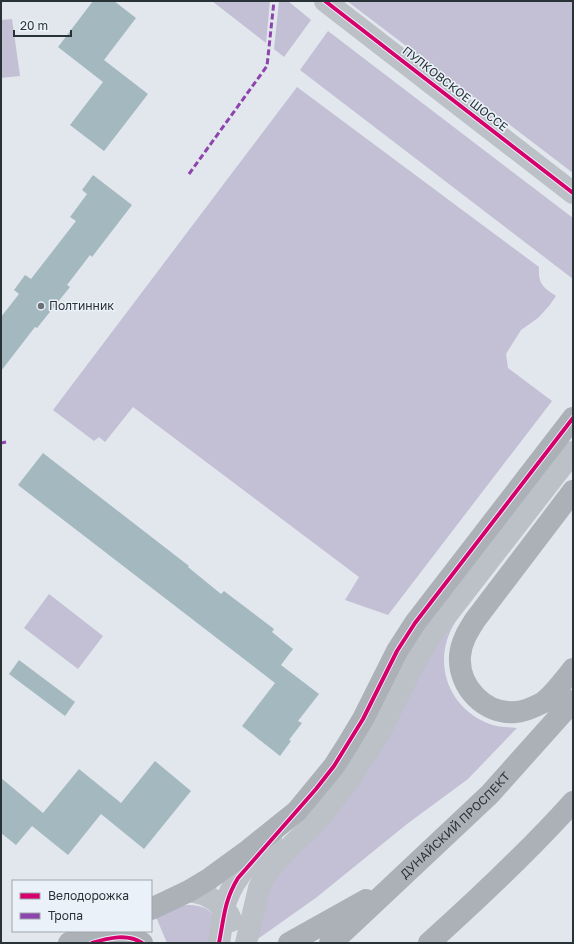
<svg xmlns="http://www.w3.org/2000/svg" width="574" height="944" font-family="'Golos Text',sans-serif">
<rect width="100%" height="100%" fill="#e2e7ed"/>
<!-- green -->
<g fill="#c3bfd4">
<path d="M212,1H270L266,43Z"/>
<path d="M279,1H288L311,20L284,57L274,49Z"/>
<path d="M347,1H573V173Z"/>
<path d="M12,19L20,76L1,78V20Z"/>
<path d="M328,31L573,218V279L300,70Z"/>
<path d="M297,87L539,267C538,283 542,287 556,296L549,306L538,318L521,330L506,354L508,368L552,401L388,615L345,600L359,577L133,407L105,442L99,437L94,441L53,410Z"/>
<path d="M49,594L103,636L78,669L24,628Z"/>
<path d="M456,621C432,658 445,705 487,723C496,727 507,727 517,728L468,779L407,824L317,897L255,941L264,891L432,649Z"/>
<path d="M186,905C197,905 204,906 212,913V943H167L156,917L175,907Z"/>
</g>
<!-- building -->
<g fill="#a4b8c0">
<path d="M93,1H114L136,18L104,60L148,94L104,151L70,125L103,82L58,47Z"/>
<path d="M93,175L132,205L92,257L90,255L67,285L70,287L37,328L35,327L1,371V317L19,294L14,290L25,275L31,279L76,221L70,217L87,194L82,190Z"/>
<path d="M43,453L189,566L188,567L221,594L224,591L274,629L272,632L293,649L281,665L319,694L298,721L302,723L289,740L291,741L280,756L242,726L275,683L18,485Z"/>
<path d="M19,660L75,702L65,716L9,674Z"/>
<path d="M155,761L191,791L144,849L101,814L68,855L32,826L16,845L1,833V778L43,813L79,769L121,803Z"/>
</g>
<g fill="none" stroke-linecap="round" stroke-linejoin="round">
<!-- street -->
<g stroke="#bbc1c6" stroke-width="22">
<path d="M325,1L573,193"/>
<path d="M189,891C194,892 200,893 205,895C214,899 230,911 231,921"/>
<path d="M219,943C221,932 222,920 224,909C230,881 252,860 271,840"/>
<path d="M246,943L259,888L265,876L273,865L291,846L317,821L350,779L379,733L415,662L429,638L573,452"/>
</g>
<!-- secondary -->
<g stroke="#abb1b7" stroke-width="22">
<path d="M573,491L475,620C468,631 461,642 460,656C458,686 484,715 516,712C524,712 534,707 542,703C550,698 566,678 573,669"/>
<path d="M151,909L189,891L209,879L246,852L297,811L334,766L348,744L363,719L397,651L415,623L573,418"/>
<path d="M69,943L98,931"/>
<path d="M92,943C108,938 128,933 142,943"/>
<path d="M289,943L366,900"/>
<path id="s1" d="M330,943L339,936L490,794L573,701"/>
<path d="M429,943C479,898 528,852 573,802"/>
</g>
<!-- quiet -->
<g stroke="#8e44ad" stroke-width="3" stroke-dasharray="6 3" stroke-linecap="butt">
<path d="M189,174L267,66L274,1"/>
<path d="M1,443L6,442"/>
</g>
<!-- cycleway casing -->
<g stroke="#eaf1f9" stroke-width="6">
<g id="cycleway">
<path d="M325,1L573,193"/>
<path d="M92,943C108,938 128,933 142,943"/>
<path d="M219,943C224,918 224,901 238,878L316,789L334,766L363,719L397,651L415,623L573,418"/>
</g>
</g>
<!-- cycleway -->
<use href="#cycleway" stroke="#d6006c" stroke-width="4"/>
</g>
<!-- markers -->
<circle fill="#6a7277" stroke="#eaf1f9" stroke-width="1.5" cx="41" cy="306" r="4"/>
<g text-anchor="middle" stroke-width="3" stroke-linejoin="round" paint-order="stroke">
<!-- street labels -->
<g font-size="12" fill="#293337" stroke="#eaf1f9">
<text transform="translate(455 89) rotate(38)" y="4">ПУЛКОВСКОЕ ШОССЕ</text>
<text dy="4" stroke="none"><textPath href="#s1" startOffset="172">ДУНАЙСКИЙ ПРОСПЕКТ</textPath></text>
</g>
<!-- poi labels -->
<g font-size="12" fill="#293337" stroke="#eaf1f9" text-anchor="start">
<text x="49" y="310">Полтинник</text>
</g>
</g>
<!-- border -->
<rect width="574" height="944" fill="none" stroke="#293337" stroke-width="4"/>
<!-- legend -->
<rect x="12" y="880" width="140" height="52" fill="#eaf1f9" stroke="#9da5ab"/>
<rect x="20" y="893" width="20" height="6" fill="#d6006c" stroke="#9da5ab"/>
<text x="48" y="900" font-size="12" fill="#293337">Велодорожка</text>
<rect x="20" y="913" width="20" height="6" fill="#8e44ad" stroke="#9da5ab"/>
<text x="48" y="920" font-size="12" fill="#293337">Тропа</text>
<!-- scale -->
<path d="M14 30v6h57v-6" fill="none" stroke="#293337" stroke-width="2"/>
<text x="20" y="30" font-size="12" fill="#293337" stroke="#eaf1f9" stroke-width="3" paint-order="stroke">20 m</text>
</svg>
